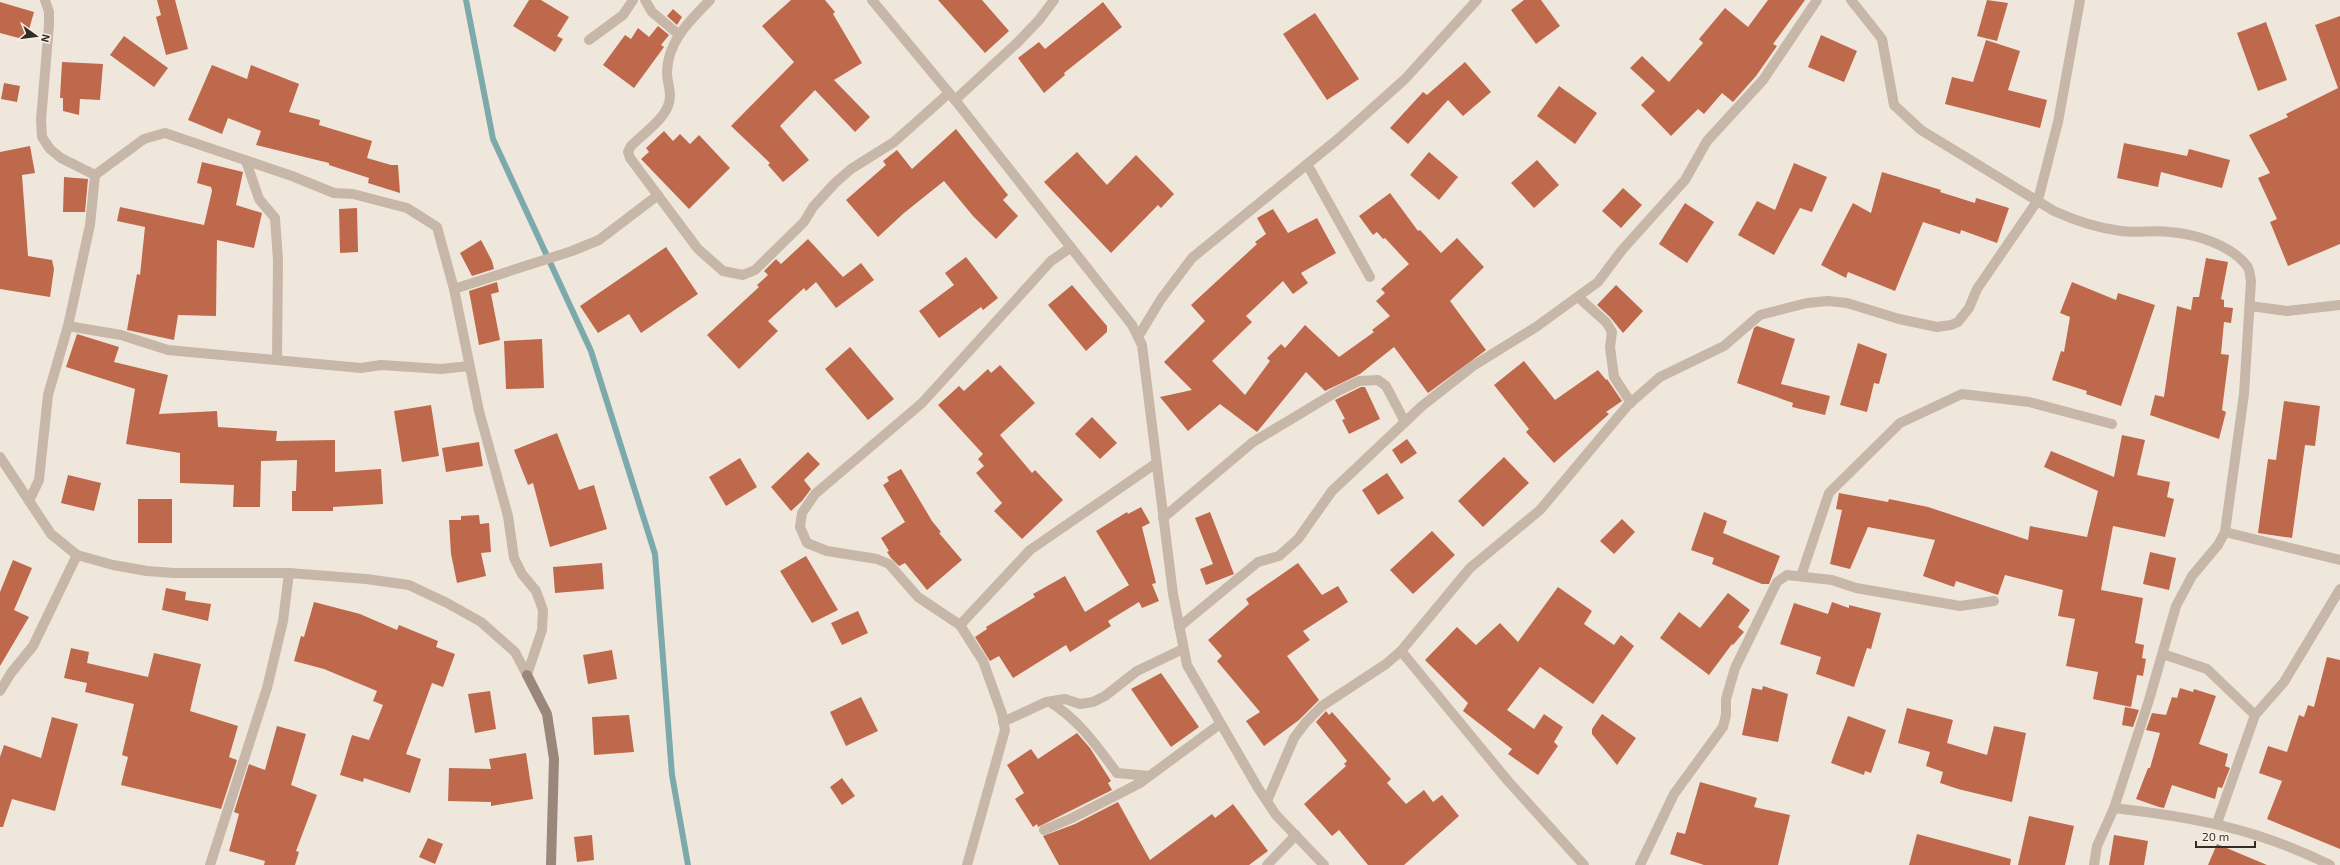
<svg xmlns="http://www.w3.org/2000/svg" width="2340" height="865" font-family="'Exo 2',sans-serif">
<rect width="100%" height="100%" fill="#f0e7dc"/>
<g fill="none" stroke-linecap="round" stroke-linejoin="round">
<!-- stream -->
<path stroke="#7ca9ab" stroke-width="6" d="M466,0L493,139L591,351L655,554L672,775L688,865"/>
</g>
<!-- building -->
<g fill="#be694c">
<path d="M157,0H175L188,49L166,55L156,17L161,15Z"/>
<path d="M529,0H541L569,17L557,36L563,39L555,52L513,26Z"/>
<path d="M791,0H825L835,12L833,14L862,63L834,80L870,117L855,132L815,90L780,126L809,160L783,182L768,165L770,163L731,126L794,62L762,26Z"/>
<path d="M938,0H982L1009,31L985,53Z"/>
<path d="M1524,0H1541L1560,26L1536,44L1511,10Z"/>
<path d="M1768,0H1805L1773,44L1777,46L1756,76L1733,102L1722,93L1704,114L1698,109L1671,136L1641,105L1655,91L1630,68L1642,56L1669,82L1703,43L1699,39L1725,8L1748,27Z"/>
<path d="M1987,0L2008,3L1997,41L1977,36Z"/>
<path d="M0,2L34,12L26,40L0,33Z"/>
<path d="M1103,2L1122,27L1064,73L1065,75L1044,93L1018,58L1039,42L1045,49Z"/>
<path d="M673,9L682,17L677,25L667,16Z"/>
<path d="M1315,13L1359,79L1327,100L1283,34Z"/>
<path d="M2340,16V244L2288,266L2270,222L2277,219L2258,178L2270,173L2249,135L2288,117L2286,114L2338,88L2315,25Z"/>
<path d="M2266,22L2287,80L2258,91L2237,33Z"/>
<path d="M658,26L669,35L661,45L664,47L634,88L603,65L625,35L631,39L638,28L649,37Z"/>
<path d="M1821,35L1857,51L1844,82L1808,67Z"/>
<path d="M124,36L168,68L154,87L110,55Z"/>
<path d="M1986,40L2020,51L2008,90L2047,100L2040,128L1945,104L1952,77L1973,82Z"/>
<path d="M62,62L103,64L100,100L80,99L79,115L63,111V98H60Z"/>
<path d="M1465,62L1491,92L1463,116L1448,100L1408,144L1390,128L1423,92L1427,95Z"/>
<path d="M212,65L247,79L251,65L299,84L289,112L320,120L319,125L372,141L367,158L391,165H398L400,193L368,183L369,178L329,165V163L256,145L261,131L228,118L222,134L188,120Z"/>
<path d="M4,83L20,86L17,102L1,99Z"/>
<path d="M1559,86L1597,113L1575,144L1537,116Z"/>
<path d="M956,129L1008,195L1003,200L1018,216L996,239L973,216L944,181L904,213L878,237L846,200L886,165L883,161L897,150L912,169Z"/>
<path d="M664,131L673,141L680,134L690,144L699,135L730,168L689,209L641,159L649,152L646,148Z"/>
<path d="M2124,143L2187,156L2189,149L2230,160L2222,188L2161,172L2158,187L2117,178Z"/>
<path d="M30,146L35,173L22,175L28,256L52,260L54,269L50,297L0,289V152Z"/>
<path d="M1077,152L1107,185L1136,155L1174,194L1161,208L1158,205L1111,253L1044,182Z"/>
<path d="M1429,152L1458,177L1439,200L1410,175Z"/>
<path d="M1537,160L1559,185L1534,208L1511,183Z"/>
<path d="M202,162L243,172L236,205L262,213L254,248L217,240L216,316L178,315L174,340L127,330L137,274L140,275L145,227L117,221L120,207L204,225L212,191L211,187L197,183Z"/>
<path d="M1794,163L1827,177L1812,212L1800,208L1774,255L1738,235L1757,201L1775,210Z"/>
<path d="M1882,172L1941,190L1940,192L1975,203L1976,198L2009,208L1997,243L1961,230L1960,234L1923,222L1895,291L1848,272L1846,278L1821,265L1853,203L1871,213Z"/>
<path d="M64,177L88,179L85,212H63Z"/>
<path d="M1623,188L1642,205L1621,228L1602,211Z"/>
<path d="M1390,193L1418,231L1420,230L1441,253L1457,238L1484,267L1450,301L1486,350L1428,393L1394,347L1360,374L1325,391L1306,372L1257,432L1220,404L1188,431L1160,397L1192,390L1164,362L1205,321L1191,305L1257,244L1255,242L1266,234L1257,218L1273,209L1288,233L1317,218L1336,253L1301,273L1308,283L1293,294L1283,281L1246,316L1252,322L1212,361L1245,395L1270,361L1267,358L1281,344L1285,348L1305,325L1339,357L1374,332L1372,330L1390,316L1376,301L1385,293L1381,289L1409,264L1385,238L1383,239L1377,232L1373,235L1359,216Z"/>
<path d="M1685,203L1714,222L1687,263L1659,244Z"/>
<path d="M357,208L358,252L340,253L339,209Z"/>
<path d="M808,239L843,277L861,263L874,280L836,308L816,282L806,291L804,288L768,321L778,331L739,369L707,335L759,287L757,285L768,275L764,271L776,259L781,264Z"/>
<path d="M481,240L492,261L494,269L472,276L460,253Z"/>
<path d="M666,247L698,294L641,333L629,314L598,333L580,306Z"/>
<path d="M966,257L998,298L983,310L981,307L939,338L919,311L954,285L945,273Z"/>
<path d="M2206,258L2228,262L2221,299L2224,300V307L2233,308L2231,323L2224,322L2221,354L2229,355L2222,410L2226,412L2219,439L2150,415L2155,395L2164,397L2177,306L2191,310L2193,297H2199Z"/>
<path d="M497,282L499,292L491,294L500,340L479,345L469,291Z"/>
<path d="M2072,282L2116,300L2118,293L2155,305L2121,406L2086,394L2087,391L2052,380L2061,351L2064,352L2070,317L2060,313Z"/>
<path d="M1072,285L1107,326V332L1086,351L1048,305Z"/>
<path d="M1616,285L1643,311L1623,333L1610,317L1597,305Z"/>
<path d="M1757,326L1795,339L1781,384L1830,396L1825,415L1792,407L1793,403L1737,383L1754,328Z"/>
<path d="M77,334L119,347L114,362L168,375L159,414L217,411L218,427L277,431L276,441L335,440V472L381,469L383,504L333,507V511H292V491H296L297,460L261,461L260,507H233L234,485L180,483V453L126,444L135,389L66,367Z"/>
<path d="M542,339L544,388L506,389L504,341Z"/>
<path d="M1858,343L1887,354L1879,384L1874,383L1867,412L1840,405Z"/>
<path d="M850,347L894,399L868,420L825,369Z"/>
<path d="M1524,361L1555,400L1598,370L1606,380L1607,379L1622,401L1606,412L1609,414L1554,463L1526,432L1529,429L1494,385Z"/>
<path d="M1000,365L1035,403L1000,435L1032,473L1035,470L1063,500L1022,539L994,511L1002,503L976,473L984,466L978,459L983,454L938,405L959,386L964,391L988,369L991,373Z"/>
<path d="M1361,387H1365L1380,419L1349,434L1342,420L1345,419L1335,400Z"/>
<path d="M2284,401L2320,406L2315,446L2305,445L2292,538L2258,533L2268,459L2276,460Z"/>
<path d="M431,405L439,456L402,462L394,411Z"/>
<path d="M1092,417L1117,443L1100,459L1075,434Z"/>
<path d="M557,433L579,490L594,485L607,529L550,547L533,483L528,485L514,450Z"/>
<path d="M2122,435L2145,440L2137,475L2170,482L2167,497L2174,499L2165,537L2113,526L2101,590L2143,598L2135,643L2144,645L2142,658L2146,659L2143,676L2137,675L2131,707L2093,699L2098,672L2066,666L2075,619L2058,616L2063,590L2005,575L1998,595L1956,581L1954,587L1923,576L1935,540L1868,527L1850,569L1830,564L1842,510L1836,509L1839,493L1888,502L1889,499L1928,507L2028,540L2030,526L2087,537L2098,491L2044,467L2051,451L2114,477Z"/>
<path d="M1407,439L1417,453L1401,464L1392,450Z"/>
<path d="M479,442L483,466L446,472L442,448Z"/>
<path d="M808,452L820,464L804,480L811,489L802,501L791,511L771,487Z"/>
<path d="M1504,457L1529,483L1483,527L1458,501Z"/>
<path d="M740,458L757,487L726,506L709,477Z"/>
<path d="M901,469L932,521L941,532L939,533L962,560L927,590L905,563L899,566L891,558L887,552L889,551L881,538L905,522L883,485L889,481L887,477Z"/>
<path d="M1387,473L1404,498L1378,515L1362,490Z"/>
<path d="M68,475L101,483L94,511L61,503Z"/>
<rect x="138" y="499" width="34" height="44"/>
<path d="M1141,507L1150,523L1142,527L1156,583L1152,584L1159,601L1142,608L1139,602L1108,621L1111,626L1070,652L1066,645L1013,678L999,656L990,661L975,637L987,629L986,627L1035,597L1033,594L1065,576L1085,612L1129,585L1096,531L1127,512L1128,514Z"/>
<path d="M1210,512L1234,574L1206,585L1200,569L1213,564L1195,518Z"/>
<path d="M1704,512L1727,521L1723,533L1780,556L1769,584H1762L1712,564L1714,558L1691,550Z"/>
<path d="M479,515L480,524L489,523L491,552L481,553L486,576L457,583L451,554L449,520H461V516Z"/>
<path d="M1622,519L1635,532L1614,554L1600,541Z"/>
<path d="M1432,531L1455,555L1413,594L1390,570Z"/>
<path d="M2150,552L2176,558L2169,590L2143,584Z"/>
<path d="M806,556L838,610L812,623L780,571Z"/>
<path d="M13,560L32,568L14,610L29,617L0,666V592Z"/>
<path d="M602,563L604,589L555,593L553,567Z"/>
<path d="M1298,563L1322,595L1338,586L1348,602L1303,631L1310,640L1287,656L1319,700L1299,720L1264,746L1246,721L1260,712L1217,661L1222,656L1208,640L1249,604L1246,599Z"/>
<path d="M1558,587L1592,611L1584,624L1614,645L1621,635L1634,646L1593,704L1540,667L1507,710L1534,729L1544,714L1563,727L1554,742L1558,746L1538,775L1508,754L1512,749L1463,711L1468,703L1425,660L1457,627L1476,645L1500,623L1518,642Z"/>
<path d="M166,588L186,592L185,600L211,604L208,621L162,610Z"/>
<path d="M1728,593L1750,610L1738,627L1744,632L1733,645L1732,644L1709,675L1660,638L1679,612L1700,628Z"/>
<path d="M314,602L360,614L397,630L399,625L438,641L436,647L455,654L443,687L432,683L406,754L421,759L410,793L364,778L363,782L340,775L352,735L369,740L383,705L373,701L377,691L324,669L294,661L301,636L304,637Z"/>
<path d="M1832,602L1849,608V605L1881,613L1871,649L1867,648L1854,687L1816,674L1821,657L1780,644L1794,603L1828,614Z"/>
<path d="M858,611L868,633L842,645L831,623Z"/>
<path d="M71,648L89,652L87,663L148,677L154,653L201,664L190,711L238,726L229,757L237,760L221,809L121,785L128,757L122,755L134,704L85,692L87,683L64,678Z"/>
<path d="M612,650L617,679L588,684L583,655Z"/>
<path d="M2327,657L2340,660V849L2267,819L2282,781L2259,773L2268,746L2287,752L2299,715L2304,717L2308,705L2314,707Z"/>
<path d="M1161,673L1199,727L1171,747L1131,689Z"/>
<path d="M1763,686L1788,694L1778,742L1742,735L1752,688L1762,690Z"/>
<path d="M2180,688L2193,692L2194,689L2216,696L2199,744L2228,754L2225,766L2230,768L2222,788L2218,787L2215,799L2172,785L2164,808L2159,807L2136,799L2148,768H2150L2160,733L2146,730L2152,713L2166,715L2172,697L2177,698Z"/>
<path d="M490,691L496,729L475,733L468,694Z"/>
<path d="M861,697L878,731L846,746L830,712Z"/>
<path d="M2125,707L2139,710L2133,727L2122,725Z"/>
<path d="M1907,708L1953,720L1947,743L1987,755L1994,726L2026,733L2012,802L1958,789L1940,783L1943,772L1926,766L1930,752L1898,743Z"/>
<path d="M1326,711L1329,715L1332,712L1391,779L1387,783L1406,804L1424,790L1433,802L1442,795L1459,816L1404,865H1368L1339,830L1332,836L1304,804L1346,766L1344,764L1347,761L1316,722Z"/>
<path d="M1602,714L1636,738L1617,765L1592,734V729Z"/>
<path d="M629,715L634,752L594,755L592,717Z"/>
<path d="M1848,716L1886,730L1871,773L1865,771L1864,775L1831,763Z"/>
<path d="M52,717L78,724L55,811L12,799L3,827H0V757L4,745L41,758Z"/>
<path d="M277,726L306,734L291,785L317,795L296,851L299,852L295,865H264L265,861L229,851L239,814L234,812L249,764L265,770Z"/>
<path d="M1077,733L1090,748L1111,781L1108,783L1112,790L1038,827L1037,824L1033,827L1015,799L1024,793L1007,765L1031,749L1038,759Z"/>
<path d="M526,753L533,799L491,806V802L448,801L449,768L491,769L489,759Z"/>
<path d="M842,778L855,796L842,805L830,787Z"/>
<path d="M1700,782L1757,798L1754,807L1790,815L1778,865H1704L1670,854L1677,832L1685,834Z"/>
<path d="M1118,802L1150,860L1212,814L1215,818L1233,804L1268,851L1249,865H1059L1043,836L1075,824Z"/>
<path d="M2029,816L2074,826L2065,865H2018Z"/>
<path d="M1917,834L2011,859L2010,865H1909Z"/>
<path d="M592,835L594,860L577,862L574,837Z"/>
<path d="M2114,835L2148,841L2144,865H2109Z"/>
<path d="M428,838L443,844L435,864L419,857Z"/>
<path d="M2217,844L2267,865H2208Z"/>
</g>
<g fill="none" stroke-linecap="round" stroke-linejoin="round">
<!-- street -->
<g stroke="#c7b7a8" stroke-width="10">
<path d="M45,0L49,12V25L41,120L42,137L50,149L61,158L95,175"/>
<path d="M645,0L652,12L678,34"/>
<path d="M710,0C690,21 668,40 667,72C667,84 673,94 668,106C662,121 643,134 631,146L628,152L630,158L698,249L723,271L743,275L755,270L804,222L813,207L835,183L851,169L894,142L949,93"/>
<path d="M872,0L955,100L1132,325L1142,345L1173,594L1187,665L1258,788L1276,815L1324,865"/>
<path d="M1851,0L1882,39L1894,105L1921,130L2054,211C2076,221 2097,228 2121,231C2137,233 2154,230 2170,232C2196,234 2231,245 2247,266C2250,270 2250,276 2251,281L2244,394L2225,532L2218,545L2192,576L2176,606L2149,700L2114,808L2097,846L2094,865"/>
<path d="M589,40L623,15L633,0"/>
<path d="M955,100L1017,43L1039,20L1054,0"/>
<path d="M246,161L259,199L275,218L278,260L277,359"/>
<path d="M1307,164L1370,277"/>
<path d="M454,289L572,251L599,240L658,195"/>
<path d="M1578,297L1606,322L1612,332L1610,347L1614,377L1631,403"/>
<path d="M2250,306L2287,311L2340,305"/>
<path d="M68,326L121,335L168,350L361,368L381,365L441,369L469,366"/>
<path d="M1138,337L1161,299L1192,258L1338,139L1405,79L1477,0"/>
<path d="M0,457L51,534L77,555L113,565L147,571L174,573H289L366,579L409,585L447,603L481,622L515,652L527,675"/>
<path d="M29,501L39,480L48,395L68,326L90,225L95,175L144,139L165,133L292,176L334,193L353,194L407,208L437,227L454,289L479,411L508,516L514,558L522,574L536,591L543,610L542,630L527,675"/>
<path d="M1163,518L1253,442L1338,391L1359,381L1378,380L1386,386L1405,422"/>
<path d="M2225,532L2340,560"/>
<path d="M1801,576L1829,493L1900,423L1962,394L2029,402L2112,424"/>
<path d="M960,625L1030,550L1155,464"/>
<path d="M1179,627L1258,562L1279,556L1298,539L1332,491L1422,406L1473,366L1536,327L1598,282L1622,250L1685,180L1707,141L1763,80L1817,0"/>
<path d="M1401,651L1508,781L1584,865"/>
<path d="M2163,654L2207,669L2255,715"/>
<path d="M0,691L11,673L33,646L77,555"/>
<path d="M1050,702C1080,721 1096,745 1117,773L1149,776"/>
<path d="M1003,722L1046,702L1065,699L1080,704L1093,702L1105,696L1137,671L1183,649"/>
<path d="M1267,801L1294,738L1306,722L1322,706L1386,664L1401,651L1470,568L1540,510L1628,405L1660,377L1724,346L1760,315L1807,303L1828,301L1847,303L1899,319L1937,327L1951,325L1958,322L1969,308L1977,289L2038,200L2058,122L2080,0"/>
<path d="M2114,808C2193,817 2258,829 2330,865"/>
<path d="M2217,823L2255,715L2284,682L2340,589"/>
<path d="M1044,830L1072,818L1140,783L1220,724"/>
<path d="M210,865L267,688L283,621L289,573"/>
<path d="M967,865L1005,730L1002,714L983,661L960,625L918,597L889,564L877,559L827,551L807,543L800,527L802,513L815,494L922,403L1051,261L1070,248"/>
<path d="M1267,865L1296,835"/>
<path d="M1640,865L1674,794L1723,727L1726,715V699L1735,668L1777,582L1787,575L1832,580L1856,588L1960,606L1994,601"/>
</g>
<!-- secondary -->
<path stroke="#9b867a" stroke-width="10" d="M527,675L547,714L554,759L551,865"/>
</g>
<!-- north arrow -->
<g transform="translate(36 36) rotate(104)" stroke="#f8f1e8" stroke-width="3" paint-order="stroke">
<path d="M0-3L7 15L0 10L-7 15Z" fill="#352c28"/>
<text y="-6" font-size="11" font-weight="bold" text-anchor="middle" fill="#352c28">N</text>
</g>
<!-- scale -->
<path d="M2196 841v6h59v-6" fill="none" stroke="#352c28" stroke-width="2"/>
<text x="2202" y="841" font-size="12" fill="#352c28" stroke="#f8f1e8" stroke-width="3" paint-order="stroke">20 m</text>
</svg>
